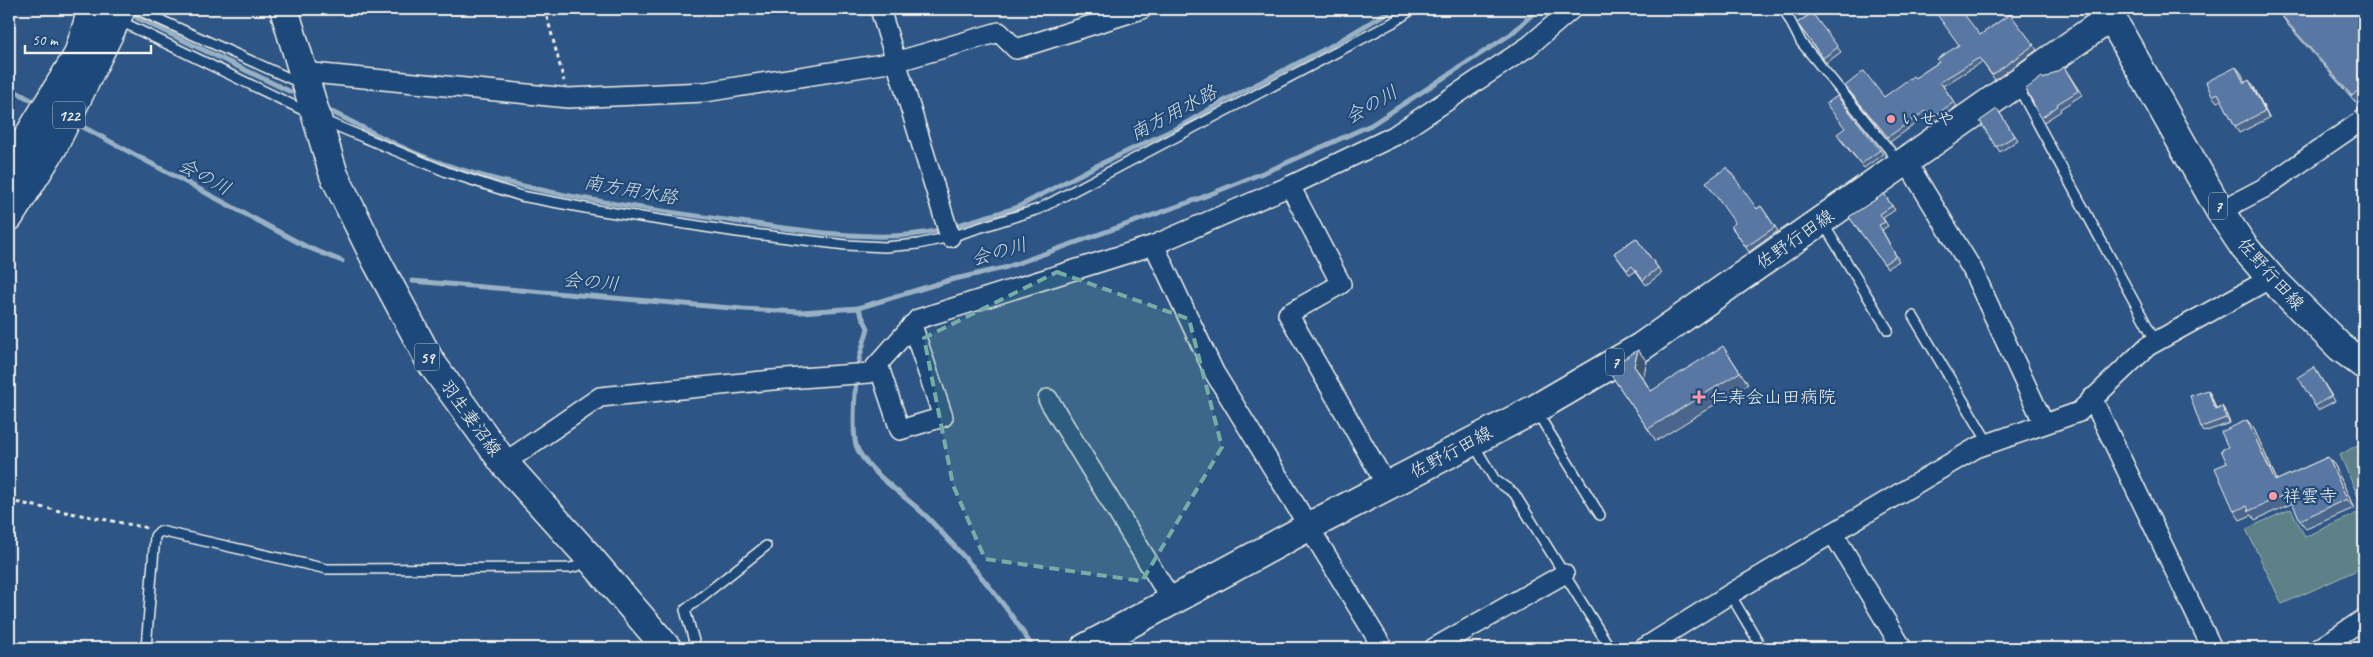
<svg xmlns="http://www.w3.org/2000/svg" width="2373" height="657" font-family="Caveat,'Klee One',sans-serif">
<rect width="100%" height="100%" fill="#2d5585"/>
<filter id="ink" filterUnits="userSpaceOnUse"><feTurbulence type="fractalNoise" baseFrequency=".02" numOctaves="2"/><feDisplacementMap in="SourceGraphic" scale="10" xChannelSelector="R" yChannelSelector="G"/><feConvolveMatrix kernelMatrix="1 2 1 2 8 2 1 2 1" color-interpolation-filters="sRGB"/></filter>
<g filter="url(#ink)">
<!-- green -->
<g fill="#5d8186" stroke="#a8b9b7">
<path d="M2364,441V510L2340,455Z"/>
<path d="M2291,509L2305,537L2364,510V567L2282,604L2246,529Z"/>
</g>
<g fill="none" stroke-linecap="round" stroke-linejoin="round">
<!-- stream -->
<g stroke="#99b1c4" stroke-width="5">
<path d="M137,18L291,92"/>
<path d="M9,88L31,100"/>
<path d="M332,112C365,128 406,152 441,163C535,195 635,207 733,221C796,229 879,245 940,230"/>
<path d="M83,127L307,247L342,261"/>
<path d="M958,225L1016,208L1092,168L1181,126L1224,101L1333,45L1393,9"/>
<path d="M412,281L743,309L801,312L858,308L950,280L1004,268L1198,199L1275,168L1371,125L1511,34L1538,9"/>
<path d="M858,308L868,328C865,340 860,353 858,365C855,381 852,430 856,445C863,469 910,499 928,518C966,558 1004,600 1033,648"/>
</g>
<!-- service casing -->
<g stroke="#f4f1e8" stroke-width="12">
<g id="service">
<path d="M136,9L300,83"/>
<path d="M1784,9L1801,42L1900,163"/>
<path d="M118,20L311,114"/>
<path d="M2018,87L2156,342"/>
<path d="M322,120L447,172L521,196L596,210L737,232L846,245L885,247L918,244L950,237L1039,209L1392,23L1413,9"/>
<path d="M1823,223L1888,330"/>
<path d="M1913,316L1989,444"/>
<path d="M1536,411L1600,515"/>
<path d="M1474,445L1495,480L1514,493L1610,648"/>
<path d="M1730,594L1762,648"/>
<path d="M146,648L155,536L160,531L327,569L570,568L578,566L587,558"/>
<path d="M696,648L685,610L766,546"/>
</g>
</g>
<!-- minor casing -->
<g stroke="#f4f1e8" stroke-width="22">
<g id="minor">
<path d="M880,9L950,237"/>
<path d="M302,72L568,98L705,92L895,62L999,32L1016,49L1142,9"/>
<path d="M1906,161L1972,269L2044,424"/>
<path d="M1290,186L1341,284L1288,314L1387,486"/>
<path d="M2220,211L2264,188L2364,119"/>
<path d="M1154,245L1214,372L1383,648"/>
<path d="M878,364L900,430L943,417L912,325"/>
<path d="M2092,398L2212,648"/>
<path d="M1048,399L1172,601"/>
<path d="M504,463L600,397L772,380L870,373L918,319L1154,245L1290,186L1394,136L1529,46L1572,9"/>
<path d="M1833,533L1902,648"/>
<path d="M1434,648L1564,574"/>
<path d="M1644,648L1730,594L1976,448L2079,412L2148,346L2271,278"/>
<path d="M2320,648L2364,619"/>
</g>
</g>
<!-- primary casing -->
<g stroke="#f4f1e8" stroke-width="31">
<g id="primary">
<path d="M284,9L334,175L376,260L430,361L504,463L589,557L667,648"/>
<path d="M1085,648L1310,526L1535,409L1641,347L2111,17L2220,211L2244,247L2271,278L2340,347L2364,365"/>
</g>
</g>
<!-- trunk casing -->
<g stroke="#f4f1e8" stroke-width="31">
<g id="trunk">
<path d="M9,168L78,55L92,9"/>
<path d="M9,217L53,147L121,9"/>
</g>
</g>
<!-- path -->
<g stroke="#f4f1e8" stroke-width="3" stroke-dasharray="4 4" stroke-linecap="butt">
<path d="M545,9L564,81"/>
<path d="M9,501L148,528"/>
</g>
<!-- service -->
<use href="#service" stroke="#1f4a7a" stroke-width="9"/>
<!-- minor -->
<use href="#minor" stroke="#1f4a7a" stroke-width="19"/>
<!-- primary -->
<use href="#primary" stroke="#1f4a7a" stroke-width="28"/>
<!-- trunk -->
<use href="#trunk" stroke="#1f4a7a" stroke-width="28"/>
</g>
<!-- wall -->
<g fill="#4c668c" stroke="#f4f1e8">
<path d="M2157,9H2163L2159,11Z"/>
<path d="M2364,9V99L2358,105L2288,25L2282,16Z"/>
<path d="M1812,13L1841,52L1826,63L1797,23Z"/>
<path d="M2010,14L2037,50L1995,80L1982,62L1943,86L1957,106L1933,123L1928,115L1890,142L1845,86L1884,97L1915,78L1980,35Z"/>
<path d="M2064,67L2082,95L2060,109L2061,111L2044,122L2041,118L2044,79Z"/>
<path d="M2236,67L2241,73L2245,82L2254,87L2269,118L2239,133L2235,126L2222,100L2217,102L2212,96Z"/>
<path d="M1997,109L2018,140L2000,152L1980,121Z"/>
<path d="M1839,138L1880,150L1883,154L1864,168Z"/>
<path d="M1884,194L1895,210L1883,218L1888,226L1882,230L1899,261L1887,268L1849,217Z"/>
<path d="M1761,206L1778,231L1749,252L1731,226Z"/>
<path d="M1636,238L1662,273L1646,285L1636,271L1630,275L1614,253Z"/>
<path d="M1638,350L1647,362L1643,378L1651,391L1731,358L1748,384L1656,441L1607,369Z"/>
<path d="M2314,367L2335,401L2318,410L2315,406Z"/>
<path d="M2211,395L2216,408L2222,406L2225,411L2230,423L2204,432L2201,427Z"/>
<path d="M2247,420L2254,429L2277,480L2328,457L2335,466L2354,508L2306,529L2300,520L2293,503L2255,520L2252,515L2240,520L2234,511L2227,463L2228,447Z"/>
</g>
<!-- shaded-wall -->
<g fill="#3e5372" stroke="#f4f1e8">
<path d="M2236,67L2241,73L2249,90L2244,83Z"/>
<path d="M2249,80L2254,87L2269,118L2265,111Z"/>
<path d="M1638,350L1647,362L1643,378L1634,366Z"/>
<path d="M2208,390L2211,395L2218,413L2215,409Z"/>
<path d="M2222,406L2225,411L2230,423L2226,418Z"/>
<path d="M2247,420L2254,429L2281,490L2275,481Z"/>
<path d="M2328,457L2335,466L2354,508L2347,499Z"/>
</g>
<!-- building -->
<g fill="#5877a3" stroke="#f4f1e8">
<path d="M1941,9H1960L1980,35L2010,14L2034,45L1992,75L1979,58L1940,82L1954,102L1930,119L1925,111L1888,137L1845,86L1864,71L1884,97L1913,76L1915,78L1939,62L1937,59L1959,45L1936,13Z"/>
<path d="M2291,9H2364V85L2352,96L2282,16Z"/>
<path d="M1812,13L1838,47L1823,58L1797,23Z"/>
<path d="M2064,67L2078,91L2057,104L2058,106L2041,118L2026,89L2042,77L2044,79Z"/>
<path d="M2236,67L2244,83L2249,80L2265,111L2235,126L2218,93L2212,96L2206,82Z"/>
<path d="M1837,96L1880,150L1861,164L1837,134L1845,128L1826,104Z"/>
<path d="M1997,109L2015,136L1996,147L1980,121Z"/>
<path d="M1727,167L1757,209L1761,206L1775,227L1746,247L1731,226L1735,223L1706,182Z"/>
<path d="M1884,194L1892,206L1880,214L1885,222L1879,225L1896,256L1884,264L1849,217Z"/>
<path d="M1636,238L1658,268L1643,280L1632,266L1627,270L1614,253Z"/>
<path d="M1723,346L1740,372L1648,429L1607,369L1638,350L1634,366L1651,391Z"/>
<path d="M2314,367L2331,396L2315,406L2298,377Z"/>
<path d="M2208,390L2215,409L2222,406L2226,418L2201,427L2190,396Z"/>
<path d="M2247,420L2275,481L2328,457L2347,499L2300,520L2288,493L2249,511L2247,506L2234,511L2215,468L2227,463L2221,450L2228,447L2221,432Z"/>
</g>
</g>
<!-- marked area -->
<path fill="#76ada5" fill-opacity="0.2" stroke="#76ada5" stroke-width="4" stroke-dasharray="10 6" stroke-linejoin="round" d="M1057,272L1189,319L1222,447L1142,581L985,559L953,485L924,338Z"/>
<!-- markers -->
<g fill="#ff9aa2" stroke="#1f4a7a" stroke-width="2">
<circle cx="1891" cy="119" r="5"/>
<path d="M1696.5 389.5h5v5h5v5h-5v5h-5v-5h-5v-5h5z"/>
<circle cx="2273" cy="496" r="5"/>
</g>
<g text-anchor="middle" stroke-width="4.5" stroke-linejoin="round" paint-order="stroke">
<!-- shield labels -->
<g fill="#1f4a7a" stroke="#b4bfc7" stroke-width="1">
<rect x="53" y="101.5" width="32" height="27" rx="4"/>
<rect x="2209" y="192.5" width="18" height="27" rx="4"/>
<rect x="414.5" y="343.5" width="25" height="27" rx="4"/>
<rect x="1606" y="348.5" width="18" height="27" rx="4"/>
</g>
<g font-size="16" font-weight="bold" fill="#f4f1e8">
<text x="69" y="121">122</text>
<text x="2218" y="212">7</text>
<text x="427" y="363">59</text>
<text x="1615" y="368">7</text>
</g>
<!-- poi labels -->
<g font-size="18" fill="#f4f1e8" stroke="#1f4a7a" text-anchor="start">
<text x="1901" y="125">いせや</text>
<text x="1710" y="403">仁寿会山田病院</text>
<text x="2283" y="502">祥雲寺</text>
</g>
<!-- street labels -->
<g font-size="18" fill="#f4f1e8" stroke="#1f4a7a">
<text transform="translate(1795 239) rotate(-35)" y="6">佐野行田線</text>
<text transform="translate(2271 274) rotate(48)" y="6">佐野行田線</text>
<text transform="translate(471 418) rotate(54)" y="6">羽生妻沼線</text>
<text transform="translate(1451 452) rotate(-28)" y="6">佐野行田線</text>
</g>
<!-- water labels -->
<g font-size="19" font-style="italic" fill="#d6dcdc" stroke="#1f4a7a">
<text transform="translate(1371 104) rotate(-30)" y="7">会の川</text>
<text transform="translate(1173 112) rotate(-28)" y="7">南方用水路</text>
<text transform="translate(205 176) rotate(28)" y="7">会の川</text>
<text transform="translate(631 189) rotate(10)" y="7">南方用水路</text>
<text transform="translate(999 251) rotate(-16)" y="7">会の川</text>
<text transform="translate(591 281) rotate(5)" y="7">会の川</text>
</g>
</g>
<!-- margin -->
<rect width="2373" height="657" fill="none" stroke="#1f4a7a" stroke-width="30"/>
<rect x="15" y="15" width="2343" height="627" fill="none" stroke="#f4f1e8" stroke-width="2" filter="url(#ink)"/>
<!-- scale -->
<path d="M25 45v8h126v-8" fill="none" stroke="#f4f1e8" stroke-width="2.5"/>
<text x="32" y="45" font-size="15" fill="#f4f1e8" stroke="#1f4a7a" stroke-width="4" paint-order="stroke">50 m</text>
</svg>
